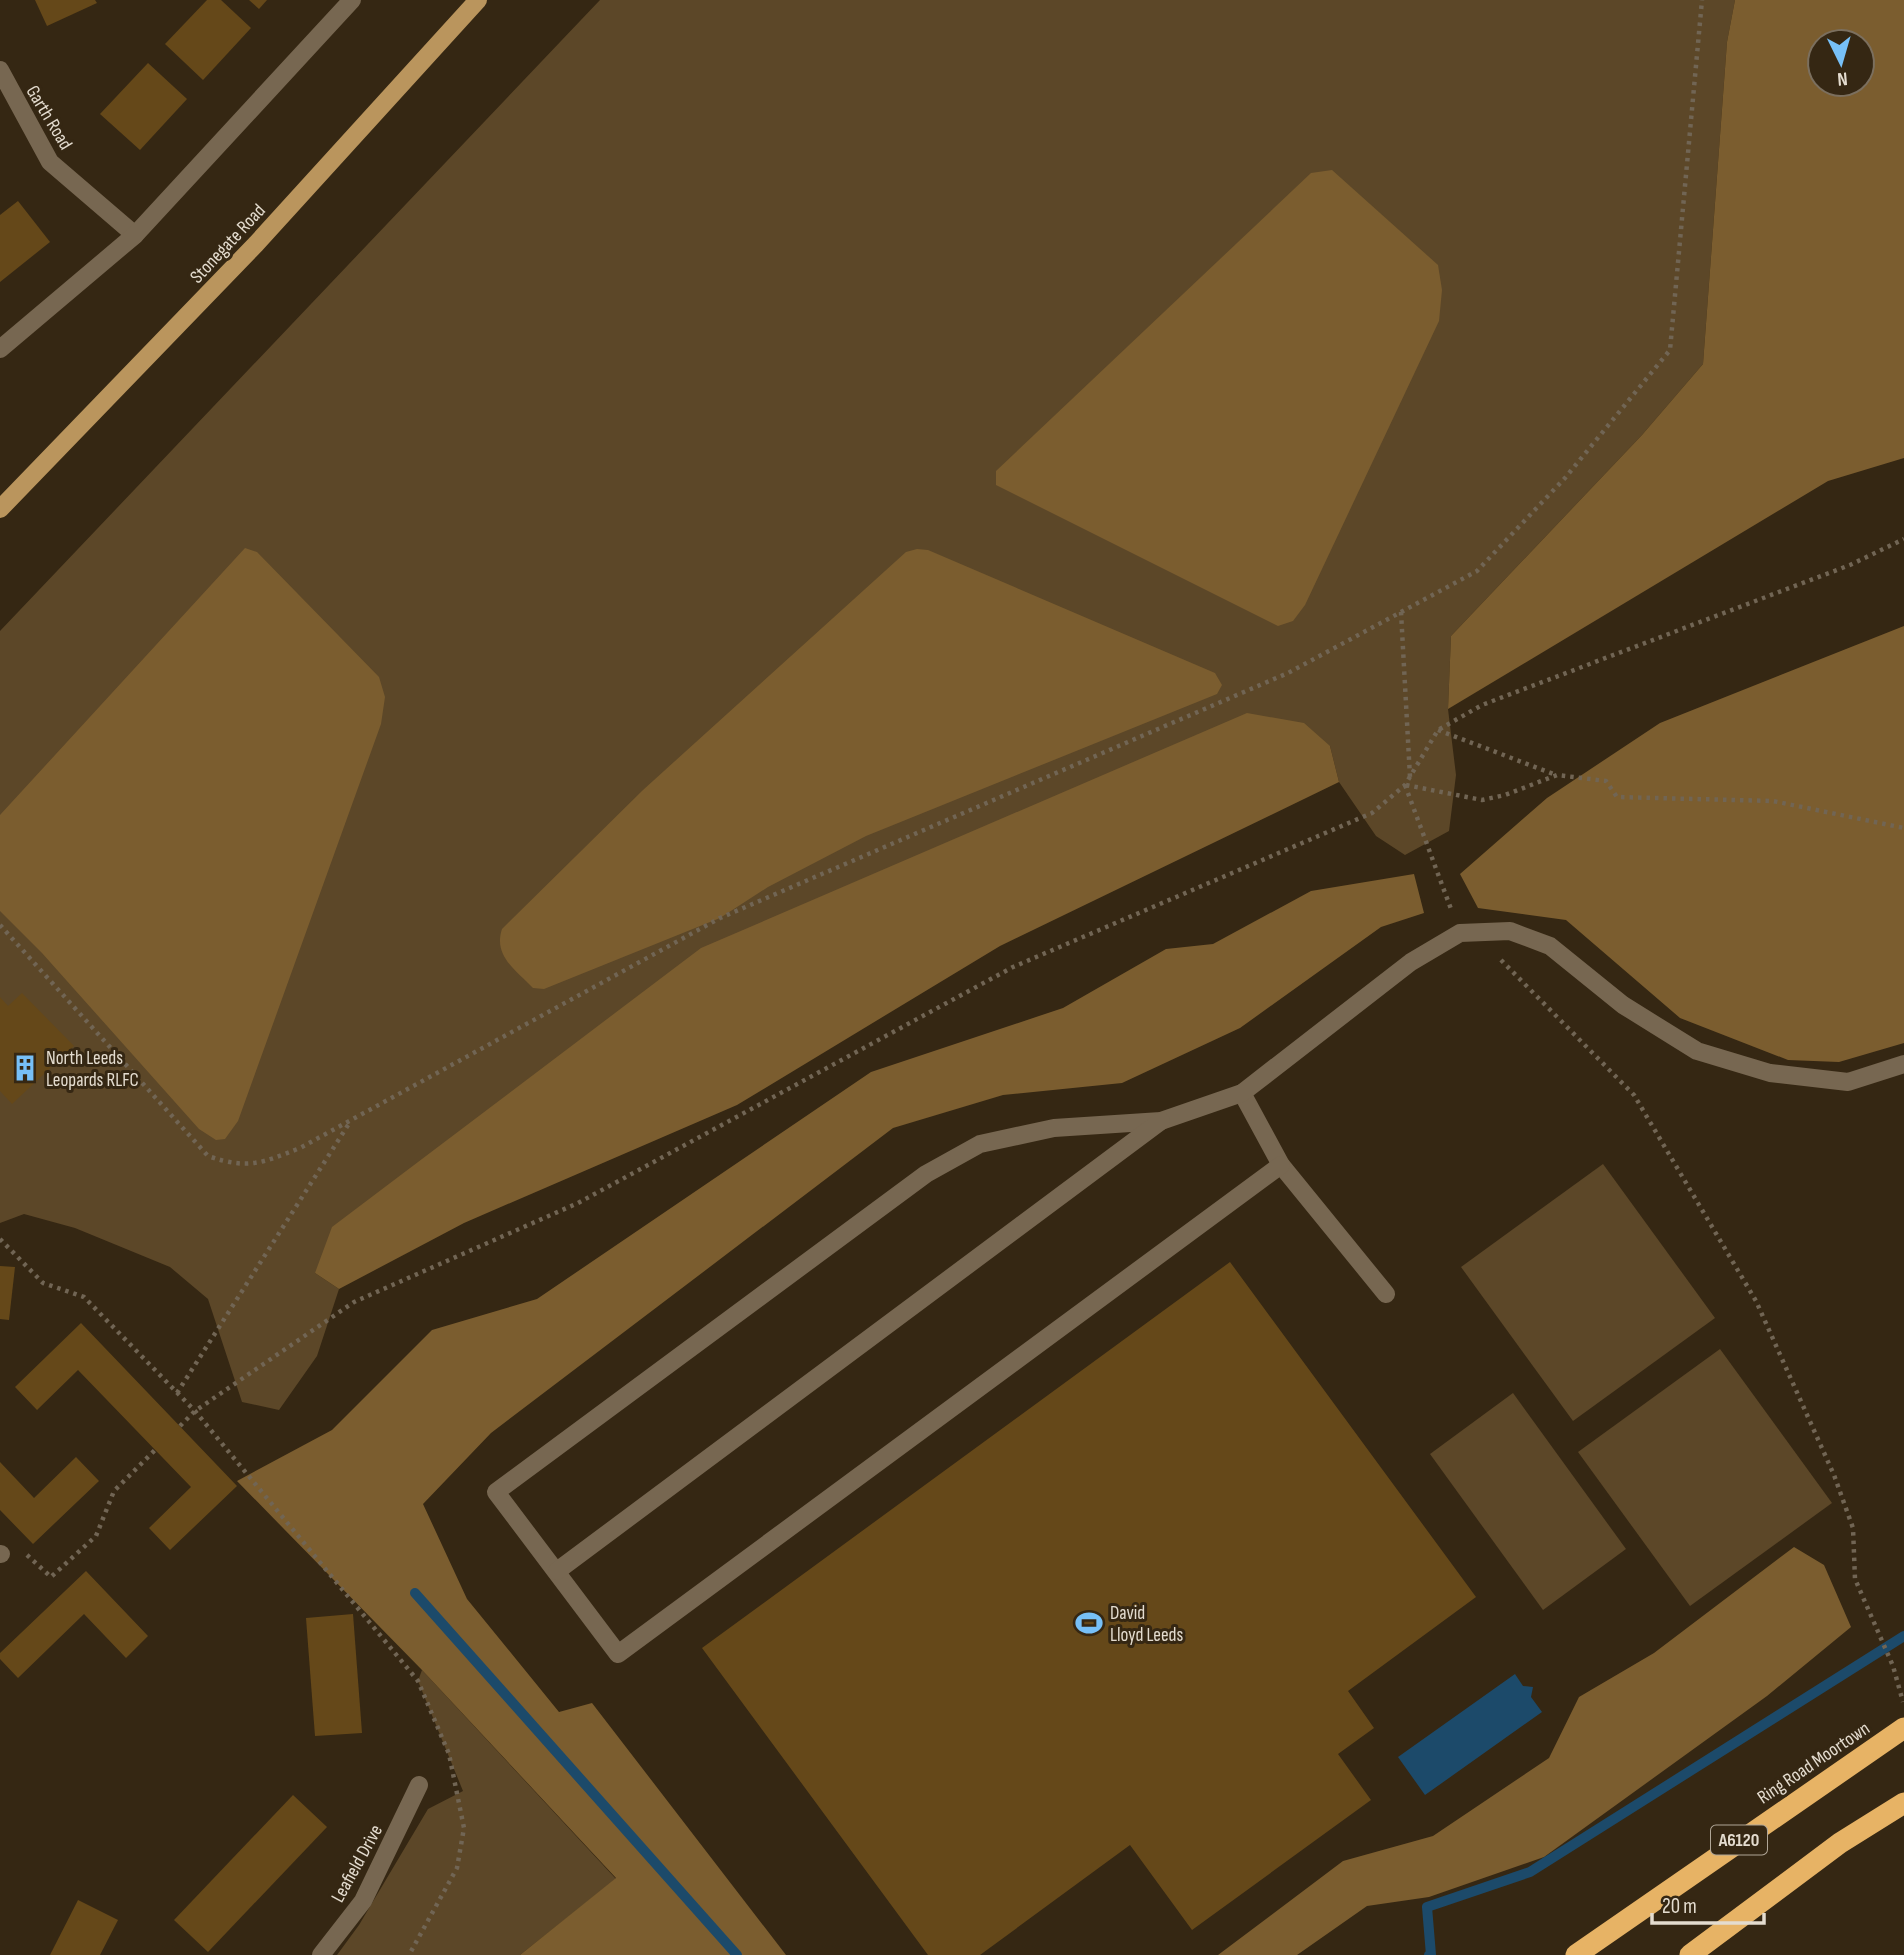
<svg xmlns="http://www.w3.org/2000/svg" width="1904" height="1955" font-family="'Sofia Sans Condensed',sans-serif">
<rect width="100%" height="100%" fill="#352713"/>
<!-- green -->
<g fill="#5c4728">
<path d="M600,0H1735L1727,42L1703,364L1642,435L1451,636L1448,709L1456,775L1449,831L1405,855L1376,836L1339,782L1330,746L315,1273L339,1289L317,1356L279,1410L242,1402L208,1299L170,1267L75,1228L24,1214L0,1223V631Z"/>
<path d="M1603,1164L1715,1318L1573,1421L1461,1267Z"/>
<path d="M1720,1349L1832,1503L1690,1606L1578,1452Z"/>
<path d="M1513,1393L1626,1549L1543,1610L1430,1454Z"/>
<path d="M422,1670L616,1879L520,1955H337L359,1925L428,1809L463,1791L418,1681Z"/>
</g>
<!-- forest -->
<g fill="#7b5d2f" fill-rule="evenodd">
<path d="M1735,0H1904V458L1828,481L1448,709L1451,636L1642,435L1703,364L1727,42ZM1820,42H1862V84H1820Z"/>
<path d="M1332,170L1438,265L1442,290L1439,321L1305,605L1293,621L1278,626L996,485V471L1311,173Z"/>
<path d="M245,548L257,552L379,677L385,697L381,724L238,1121L225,1139L216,1140L199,1129L42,953L0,911V815Z"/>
<path d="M917,549L928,550L1215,673L1222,685L1217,694L866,836L768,887L720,918L544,989L533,988C516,970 493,956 502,929L643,790L906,552Z"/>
<path d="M1904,626V1043L1839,1062L1788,1060L1680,1018L1566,920L1478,908L1460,874L1547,798L1660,723Z"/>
<path d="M1247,713L1304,723L1330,746L1339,782L1000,946L737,1105L464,1223L339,1289L315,1273L332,1227L701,948Z"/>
<path d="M1414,874L1424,913L1381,927L1240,1028L1122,1083L1003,1095L893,1128L491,1433L423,1504L467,1599L559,1712L592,1703L786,1955H520L616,1878L422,1670L237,1481L332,1430L432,1330L537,1299L871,1072L1063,1008L1166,949L1213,944L1311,891Z"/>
<path d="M1794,1547L1824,1565L1851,1627L1767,1696L1544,1857L1429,1897L1367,1906L1297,1955H1218L1343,1861L1433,1836L1549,1758L1579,1697L1654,1653Z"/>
</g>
<!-- water -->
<path fill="#1c4a6a" d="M1515,1674L1523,1686L1533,1687L1531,1697L1542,1712L1425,1795L1398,1757Z"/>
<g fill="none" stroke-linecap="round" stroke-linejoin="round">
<!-- stream -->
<g stroke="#1c4a6a" stroke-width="10">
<path d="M415,1593L737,1955"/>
<path d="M1429,1955H1431L1427,1907L1530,1872L1904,1636"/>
</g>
</g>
<!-- building -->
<g fill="#654819">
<path d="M35,0H95L97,3L47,26Z"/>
<path d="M207,0H221L251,28L203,80L165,44Z"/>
<path d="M249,0H267L259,9Z"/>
<path d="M148,63L187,99L140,150L100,114Z"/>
<path d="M18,201L50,242L0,282V215Z"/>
<path d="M22,993L74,1046L12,1104L0,1091V997L8,1006Z"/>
<path d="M1230,1262L1476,1597L1348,1691L1374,1728L1338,1754L1371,1800L1192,1930L1130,1845L980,1955H928L702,1648Z"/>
<path d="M0,1266L15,1267L9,1320L0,1319Z"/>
<path d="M81,1323L237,1486L170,1550L149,1528L191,1487L78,1370L37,1410L15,1387Z"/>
<path d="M76,1457L99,1481L33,1544L0,1510V1462L34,1498Z"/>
<path d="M86,1571L148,1636L126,1658L84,1614L18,1678L0,1659V1653Z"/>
<path d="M353,1614L362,1733L315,1736L306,1618Z"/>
<path d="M293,1795L327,1827L208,1952L174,1920Z"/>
<path d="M78,1900L118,1920L100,1955H50Z"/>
</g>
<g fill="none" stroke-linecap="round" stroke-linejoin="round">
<!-- path -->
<g stroke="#716554" stroke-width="4.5" stroke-dasharray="3.5 5" stroke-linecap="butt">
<path d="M1401,612L1410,777"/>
<path d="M1438,730L1556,775"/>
<path d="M1405,785L1451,909"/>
<path d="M1406,785L1482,800L1505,795L1557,775L1606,781L1617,797L1773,801L1904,828"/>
<path d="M0,925L208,1156C248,1170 262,1163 300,1148L720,918L1288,673L1477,571L1565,478L1670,350L1702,0"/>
<path d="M1501,960L1634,1095L1756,1301L1834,1475L1853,1528L1855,1579L1893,1666L1903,1702"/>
<path d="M0,1239L43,1283L84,1297L195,1411L418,1681L449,1754L464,1828L457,1868L409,1955"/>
<path d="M177,1393L350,1122"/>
<path d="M180,1426L195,1411L354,1302L578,1203L1013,967L1372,813L1405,785L1438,730L1482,705L1850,565L1904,539"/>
<path d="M27,1555L51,1577L96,1536L114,1491L155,1450"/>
</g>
<!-- minor -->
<g stroke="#776751" stroke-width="18">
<path d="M0,70L50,162L135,235"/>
<path d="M0,349L135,235L352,0"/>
<path d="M1242,1093L1281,1165L1386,1294"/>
<path d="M1281,1165L618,1654L496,1492L926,1174L980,1144L1054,1128L1161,1121L1242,1093L1411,962L1460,933L1510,931L1550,946L1623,1005L1697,1051L1770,1073L1848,1082L1904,1064"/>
<path d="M0,1554H1"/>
<path d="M557,1571L1161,1121"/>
<path d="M321,1955L363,1901L419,1785"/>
</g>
<!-- major -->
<path stroke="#ba955d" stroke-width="18" d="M0,509L256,244L478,0"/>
<!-- highway -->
<g stroke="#e7b365" stroke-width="21">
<path d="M1576,1955L1904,1728"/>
<path d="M1690,1955L1840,1843L1904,1803"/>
</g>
</g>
<!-- icons -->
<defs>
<g id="building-bare" transform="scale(2.1)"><path d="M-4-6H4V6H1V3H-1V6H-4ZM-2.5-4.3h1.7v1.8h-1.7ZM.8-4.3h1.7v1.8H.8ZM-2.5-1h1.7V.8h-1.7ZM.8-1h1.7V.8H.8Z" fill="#77c0f7" stroke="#352713" stroke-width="2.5" paint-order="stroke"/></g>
<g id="stadium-bare" transform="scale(2.1)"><path d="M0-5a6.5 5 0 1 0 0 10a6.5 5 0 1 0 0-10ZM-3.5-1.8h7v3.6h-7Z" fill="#77c0f7" stroke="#352713" stroke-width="2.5" paint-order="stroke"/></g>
</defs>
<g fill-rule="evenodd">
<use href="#building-bare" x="25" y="1068"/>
<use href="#stadium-bare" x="1089" y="1623"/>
</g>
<g text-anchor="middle" stroke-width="6" stroke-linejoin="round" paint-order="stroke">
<!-- shield labels -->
<rect fill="#352713" stroke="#b0a697" stroke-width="2" x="1711" y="1825.5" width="56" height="29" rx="5"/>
<g font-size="18" font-weight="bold" fill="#e4dccf">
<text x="1739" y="1846">A6120</text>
</g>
<!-- street labels -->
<g font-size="19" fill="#e4dccf" stroke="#352713">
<text transform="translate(50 117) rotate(59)" y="7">Garth Road</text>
<text transform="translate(227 243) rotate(-47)" y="7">Stonegate Road</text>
<text transform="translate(1813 1762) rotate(-34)" y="7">Ring Road Moortown</text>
<text transform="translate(356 1863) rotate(-61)" y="7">Leafield Drive</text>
</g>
<!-- poi labels -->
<g font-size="19" fill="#e4dccf" stroke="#352713" text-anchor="start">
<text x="46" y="1064">North Leeds<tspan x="46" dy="22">Leopards RLFC</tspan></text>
<text x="1110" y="1619">David<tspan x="1110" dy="22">Lloyd Leeds</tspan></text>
</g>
</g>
<!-- north arrow -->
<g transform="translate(1841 63) rotate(175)"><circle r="33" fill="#352713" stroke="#7b6f5e" stroke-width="2"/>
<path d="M0-5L12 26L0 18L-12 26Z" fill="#77c0f7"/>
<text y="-10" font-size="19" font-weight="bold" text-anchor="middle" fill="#e4dccf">N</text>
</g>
<!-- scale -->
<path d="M1652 1913v10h112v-10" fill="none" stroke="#e4dccf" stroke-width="3.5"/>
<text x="1662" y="1913" font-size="21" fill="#e4dccf" stroke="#352713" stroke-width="5" paint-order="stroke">20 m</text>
</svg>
